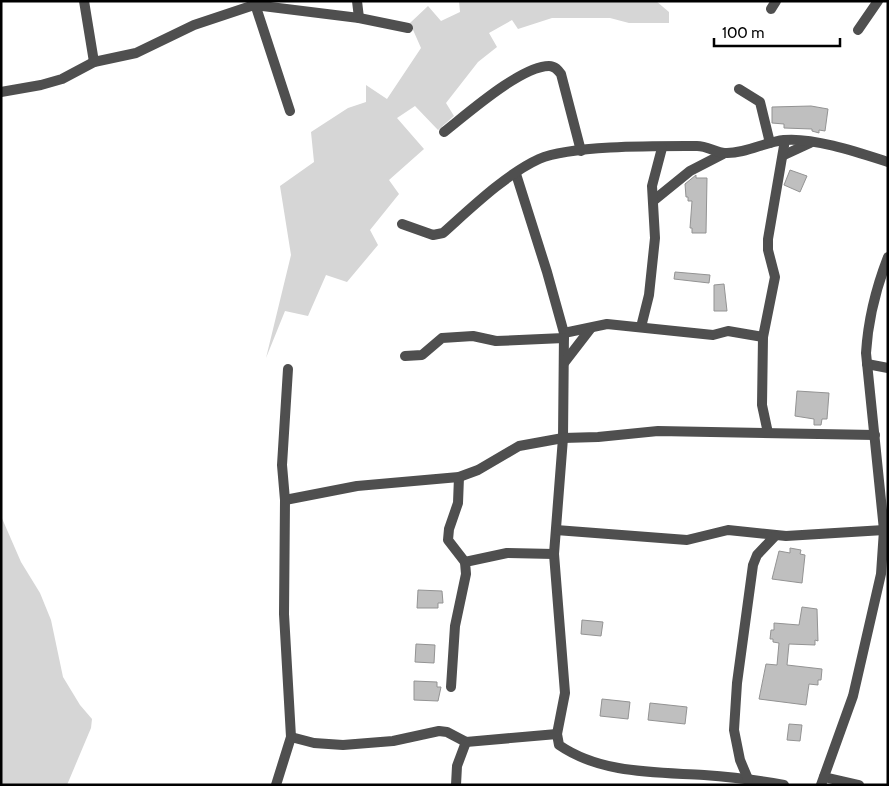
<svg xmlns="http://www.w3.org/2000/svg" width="889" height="786" font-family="Cabin,sans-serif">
<rect width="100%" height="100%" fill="#fff"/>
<!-- green -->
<g fill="#d6d6d6">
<path d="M459,1H656L669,12V23H629L610,18H552L518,29L512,20L489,33L497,47L478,62L446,103L454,116L438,130L415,106L397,118L424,149L389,180L399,194L370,230L378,245L347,282L326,275L308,316L285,311L266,358L291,255L280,186L314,162L311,132L348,108L366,102V85L387,99L421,48L410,23L428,6L441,21L460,12Z"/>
<path d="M1,516L21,562L40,593L51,620L63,677L80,705L92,719L91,728L67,785H1Z"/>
</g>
<!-- building -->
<g fill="#bfbfbf" stroke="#939393">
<path d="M811,106L828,109L825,131L819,130V133L812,131V129L784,128V124L772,123V107Z"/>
<path d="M790,170L807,176L800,192L784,185Z"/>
<path d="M696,175V178H707L706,233H692V228H690L692,201H688V197H686L685,184Z"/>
<path d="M675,272L710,275L709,283L674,279Z"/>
<path d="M724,284L727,311H714V285Z"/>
<path d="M797,391L829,393L827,419H822L821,425H814V419L795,416Z"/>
<path d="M790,548L801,550L800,554L805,555L802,583L772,579L779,551L790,553Z"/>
<path d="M418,590L442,591L443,603H438V608H417Z"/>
<path d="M802,607L817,609L818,641L815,640V645L789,644L787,665L822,669L821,680H818V685L809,684L806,705L759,699L766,664L777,665L779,643L773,642V639H770L771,630H774V623L799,625Z"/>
<path d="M582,620L603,622L601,636L581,634Z"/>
<path d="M416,644L435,645L434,663L415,662Z"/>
<path d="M414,681L437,682V687H441L438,701L414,700Z"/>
<path d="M602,699L630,702L628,719L600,716Z"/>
<path d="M650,703L687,707L685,724L648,720Z"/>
<path d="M789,724L802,725L800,741L787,740Z"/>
</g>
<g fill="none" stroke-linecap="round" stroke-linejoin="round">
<!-- minor -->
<g stroke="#4f4f4f" stroke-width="10">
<path d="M84,1L94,62"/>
<path d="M254,1L290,111"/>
<path d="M357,1L359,18"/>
<path d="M771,9L776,1"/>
<path d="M858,30L878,1"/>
<path d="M739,89L760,102L770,143"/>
<path d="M1,92L41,85L62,79L94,62L136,53L194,25L254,5L359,18L408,28"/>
<path d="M444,132C467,114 521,66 549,66C555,66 558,70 561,74L581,151"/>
<path d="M784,155L810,143"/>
<path d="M516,174L547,272L564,333L563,438L554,554L565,693L557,734L559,745C601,774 656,772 704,775C731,777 758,780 784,785"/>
<path d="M653,201L690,171L723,154"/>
<path d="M402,224L433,235L443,233C470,209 506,174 539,159C571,145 659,146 697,146C707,146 717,153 725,153C746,154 764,142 784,140C813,137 860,153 888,162"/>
<path d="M641,327L649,295L655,238L652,186L662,148"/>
<path d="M564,333L607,324L713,335L728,331L763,337L775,277L768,250V239L785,140"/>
<path d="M763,337L762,405L768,433"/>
<path d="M405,356L422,355L442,338L473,336L496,341L564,338"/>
<path d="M564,363L591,328"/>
<path d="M867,364L888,368"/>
<path d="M459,477L458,503L449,529L448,540L465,562"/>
<path d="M285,500L357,486L459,477L478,470L519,446L563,438L598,437L658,431L875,435"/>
<path d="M556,530L687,540L728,530L786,536L884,530"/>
<path d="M451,687L455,626L466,574L465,562L507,553L554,554"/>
<path d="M291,737L314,743L343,745L393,741L439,731L447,732L466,742L557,734"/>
<path d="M824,777L859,785"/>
<path d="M748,779L740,760L734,730L737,683L753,565L757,555L775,536"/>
<path d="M276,785L291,737L284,614L285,500L282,465L288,369"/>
<path d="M456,785L457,766L466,742"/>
<path d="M821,785L853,696L881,574L884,530L866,353C868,320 876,288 888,257"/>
</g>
</g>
<!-- border -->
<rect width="889" height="786" fill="none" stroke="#000000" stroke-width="5"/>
<!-- scale -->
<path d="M714 38v8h126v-8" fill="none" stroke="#000000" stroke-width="2.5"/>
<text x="722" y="38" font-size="15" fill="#000000" stroke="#ffffff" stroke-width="4" paint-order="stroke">100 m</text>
</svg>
